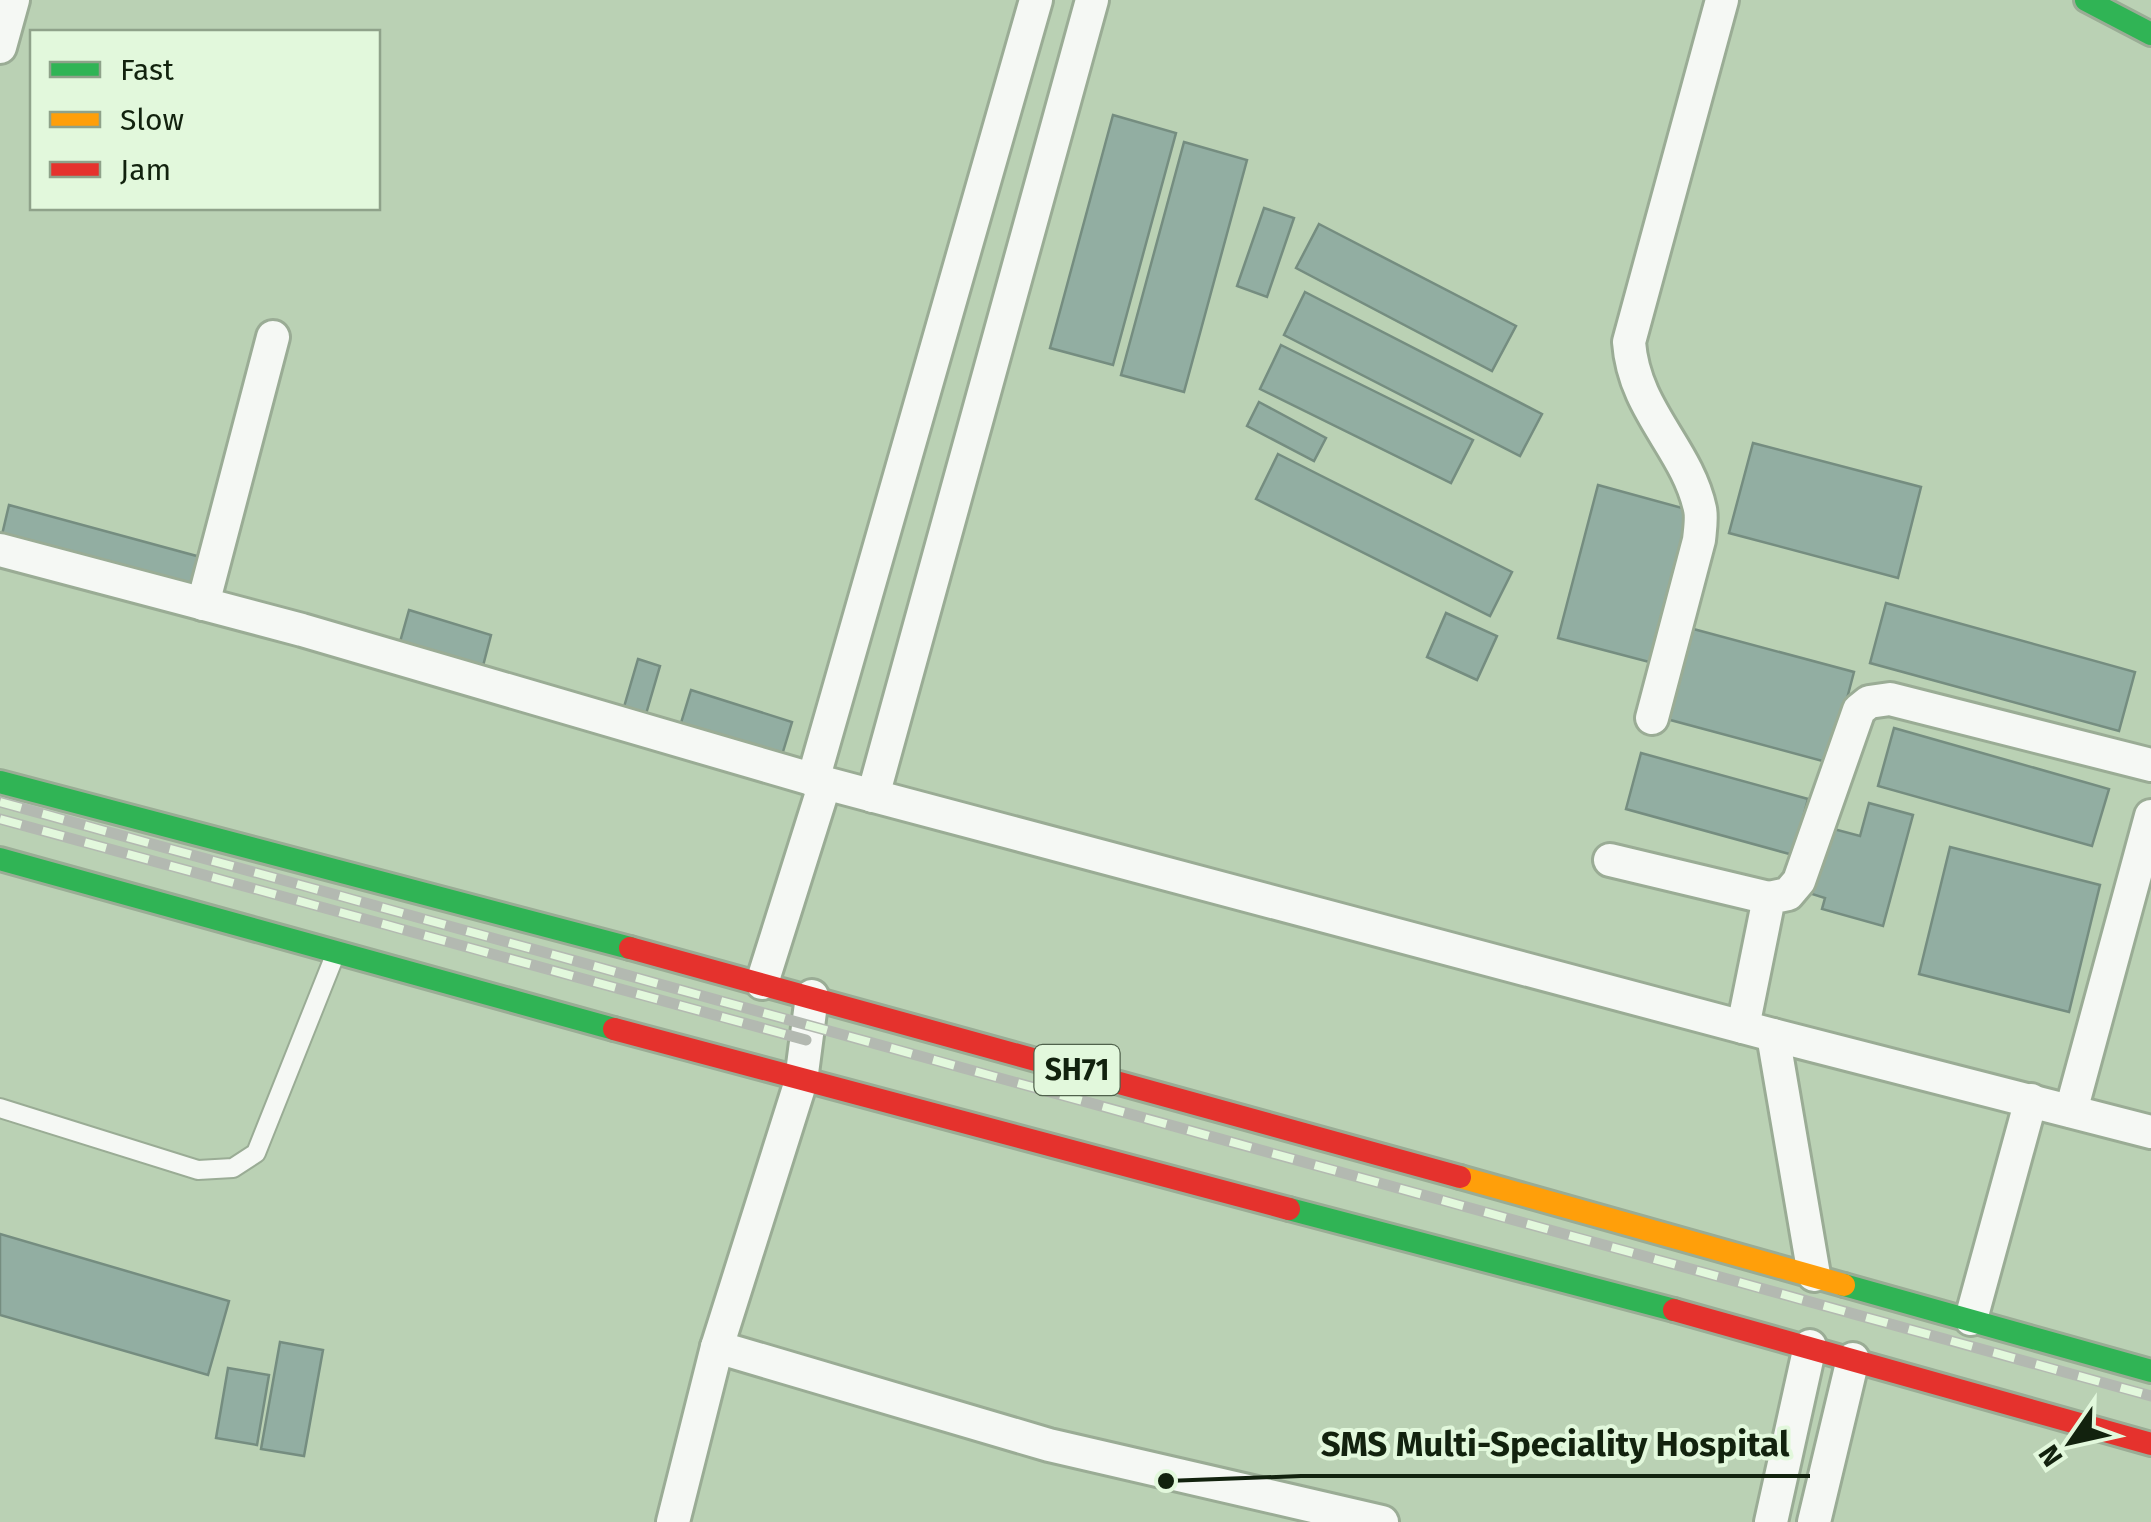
<svg xmlns="http://www.w3.org/2000/svg" width="2151" height="1522" font-family="'Fira Sans',sans-serif">
<rect width="100%" height="100%" fill="#bad1b4"/>
<!-- building -->
<g fill="#92aea2" stroke="#758d80" stroke-width="2.5">
<path d="M1113,115L1176,133L1113,365L1050,348Z"/>
<path d="M1184,142L1247,160L1184,392L1121,375Z"/>
<path d="M1264,208L1294,218L1267,297L1237,286Z"/>
<path d="M1319,224L1516,326L1492,371L1296,268Z"/>
<path d="M1305,292L1542,414L1520,456L1284,335Z"/>
<path d="M1281,345L1473,440L1451,483L1260,389Z"/>
<path d="M1259,402L1326,438L1314,461L1247,426Z"/>
<path d="M1753,443L1921,487L1898,578L1729,533Z"/>
<path d="M1278,454L1512,572L1490,616L1256,499Z"/>
<path d="M1598,485L1693,511L1653,663L1558,638Z"/>
<path d="M9,505L204,558L195,591L1,539Z"/>
<path d="M1886,603L2135,672L2119,731L1870,663Z"/>
<path d="M409,610L491,635L483,666L400,642Z"/>
<path d="M1446,613L1497,636L1477,680L1427,657Z"/>
<path d="M1686,627L1854,672L1830,763L1663,718Z"/>
<path d="M638,659L660,666L646,714L624,707Z"/>
<path d="M691,690L792,722L782,755L681,723Z"/>
<path d="M1894,728L2109,789L2092,846L1878,786Z"/>
<path d="M1641,753L1808,799L1793,855L1626,809Z"/>
<path d="M1869,803L1913,815L1883,926L1822,909L1825,898L1812,894L1830,828L1860,836Z"/>
<path d="M1950,847L2100,885L2069,1012L1919,974Z"/>
<path d="M0,1234L229,1301L208,1375L0,1315Z"/>
<path d="M280,1342L323,1350L304,1456L261,1449Z"/>
<path d="M228,1368L269,1375L257,1445L216,1438Z"/>
</g>
<g fill="none" stroke-linecap="round" stroke-linejoin="round">
<!-- lane casing -->
<g stroke="#9aac95" stroke-width="22">
<path id="lane" d="M0,1108L198,1170L233,1168L256,1153L335,955"/>
</g>
<!-- street casing -->
<g stroke="#9aac95" stroke-width="38">
<g id="street">
<path d="M0,47L13,0"/>
<path d="M0,550L302,630L825,783L1773,1035L2151,1132"/>
<path d="M203,604L273,337"/>
<path d="M1652,718L1699,540C1700,530 1702,518 1700,509C1687,448 1634,411 1629,342L1722,0"/>
<path d="M813,780L1036,0"/>
<path d="M873,796L1092,0"/>
<path d="M1610,860L1769,898"/>
<path d="M762,983L825,783"/>
<path d="M1743,1027L1769,898L1788,894L1799,881L1859,710L1869,702L1890,699L2151,765"/>
<path d="M1773,1035L1814,1275"/>
<path d="M2071,1111L2151,816"/>
<path d="M1971,1319L2031,1100"/>
<path d="M717,1347L1049,1445L1382,1522"/>
<path d="M673,1522L717,1347L801,1081L812,996"/>
<path d="M1771,1522L1810,1346"/>
<path d="M1814,1522L1853,1359"/>
</g>
</g>
<!-- fast casing -->
<g stroke="#9aac95" stroke-width="28">
<g id="fast">
<path d="M2086,0L2151,34"/>
<path d="M0,782L630,948"/>
<path d="M0,859L614,1029"/>
<path d="M1289,1209L1674,1310"/>
<path d="M1844,1285L2151,1371"/>
</g>
</g>
<!-- slow casing -->
<g stroke="#9aac95" stroke-width="28">
<path id="slow" d="M1460,1177L1844,1285"/>
</g>
<!-- jam casing -->
<g stroke="#9aac95" stroke-width="28">
<g id="jam">
<path d="M630,948L1460,1177"/>
<path d="M614,1029L1289,1209"/>
<path d="M1674,1310L2151,1444"/>
</g>
</g>
<!-- lane -->
<use href="#lane" stroke="#f5f8f4" stroke-width="18"/>
<!-- street -->
<use href="#street" stroke="#f5f8f4" stroke-width="32"/>
<!-- fast -->
<use href="#fast" stroke="#30b455" stroke-width="22"/>
<!-- slow -->
<use href="#slow" stroke="#ff9f0a" stroke-width="22"/>
<!-- jam -->
<use href="#jam" stroke="#e5322d" stroke-width="22"/>
<!-- rail casing -->
<g stroke="#b3b9b1" stroke-width="11">
<g id="rail">
<path d="M0,802L2151,1396"/>
<path d="M0,819L806,1040"/>
</g>
</g>
<!-- rail -->
<use href="#rail" stroke="#e2f8dc" stroke-width="8" stroke-dasharray="22" stroke-linecap="butt"/>
</g>
<g text-anchor="middle" stroke-width="8" stroke-linejoin="round" paint-order="stroke">
<!-- shield labels -->
<rect fill="#e2f8dc" stroke="#50624c" stroke-width="2.5" x="1034.5" y="1045" width="85" height="50" rx="8"/>
<g font-size="30" font-weight="bold" fill="#12220e">
<text x="1077" y="1080">SH71</text>
</g>
</g>
<!-- callouts -->
<path fill="none" stroke="#12220e" stroke-width="4" d="M1166 1481L1301 1476H1810"/>
<circle fill="#12220e" stroke="#e2f8dc" stroke-width="4" cx="1166" cy="1481" r="10"/>
<g font-size="35" text-anchor="middle" font-weight="bold" fill="#12220e" stroke="#e2f8dc" stroke-width="8" stroke-linejoin="round" paint-order="stroke">
<text x="1555" y="1456">SMS Multi-Speciality Hospital</text>
</g>
<!-- legend -->
<rect x="30" y="30" width="350" height="180" fill="#e2f8dc" stroke="#8fa28a" stroke-width="2.5"/>
<rect x="50" y="62" width="50" height="15" fill="#30b455" stroke="#8fa28a" stroke-width="2.5"/>
<text x="120" y="80" font-size="30" fill="#12220e">Fast</text>
<rect x="50" y="112" width="50" height="15" fill="#ff9f0a" stroke="#8fa28a" stroke-width="2.5"/>
<text x="120" y="130" font-size="30" fill="#12220e">Slow</text>
<rect x="50" y="162" width="50" height="15" fill="#e5322d" stroke="#8fa28a" stroke-width="2.5"/>
<text x="120" y="180" font-size="30" fill="#12220e">Jam</text>
<!-- north arrow -->
<g transform="translate(2071 1442) rotate(236)" stroke="#e2f8dc" stroke-width="8" paint-order="stroke">
<path d="M0-8L18 38L0 25L-18 38Z" fill="#12220e"/>
<text y="-15" font-size="28" font-weight="bold" text-anchor="middle" fill="#12220e">N</text>
</g>
</svg>
